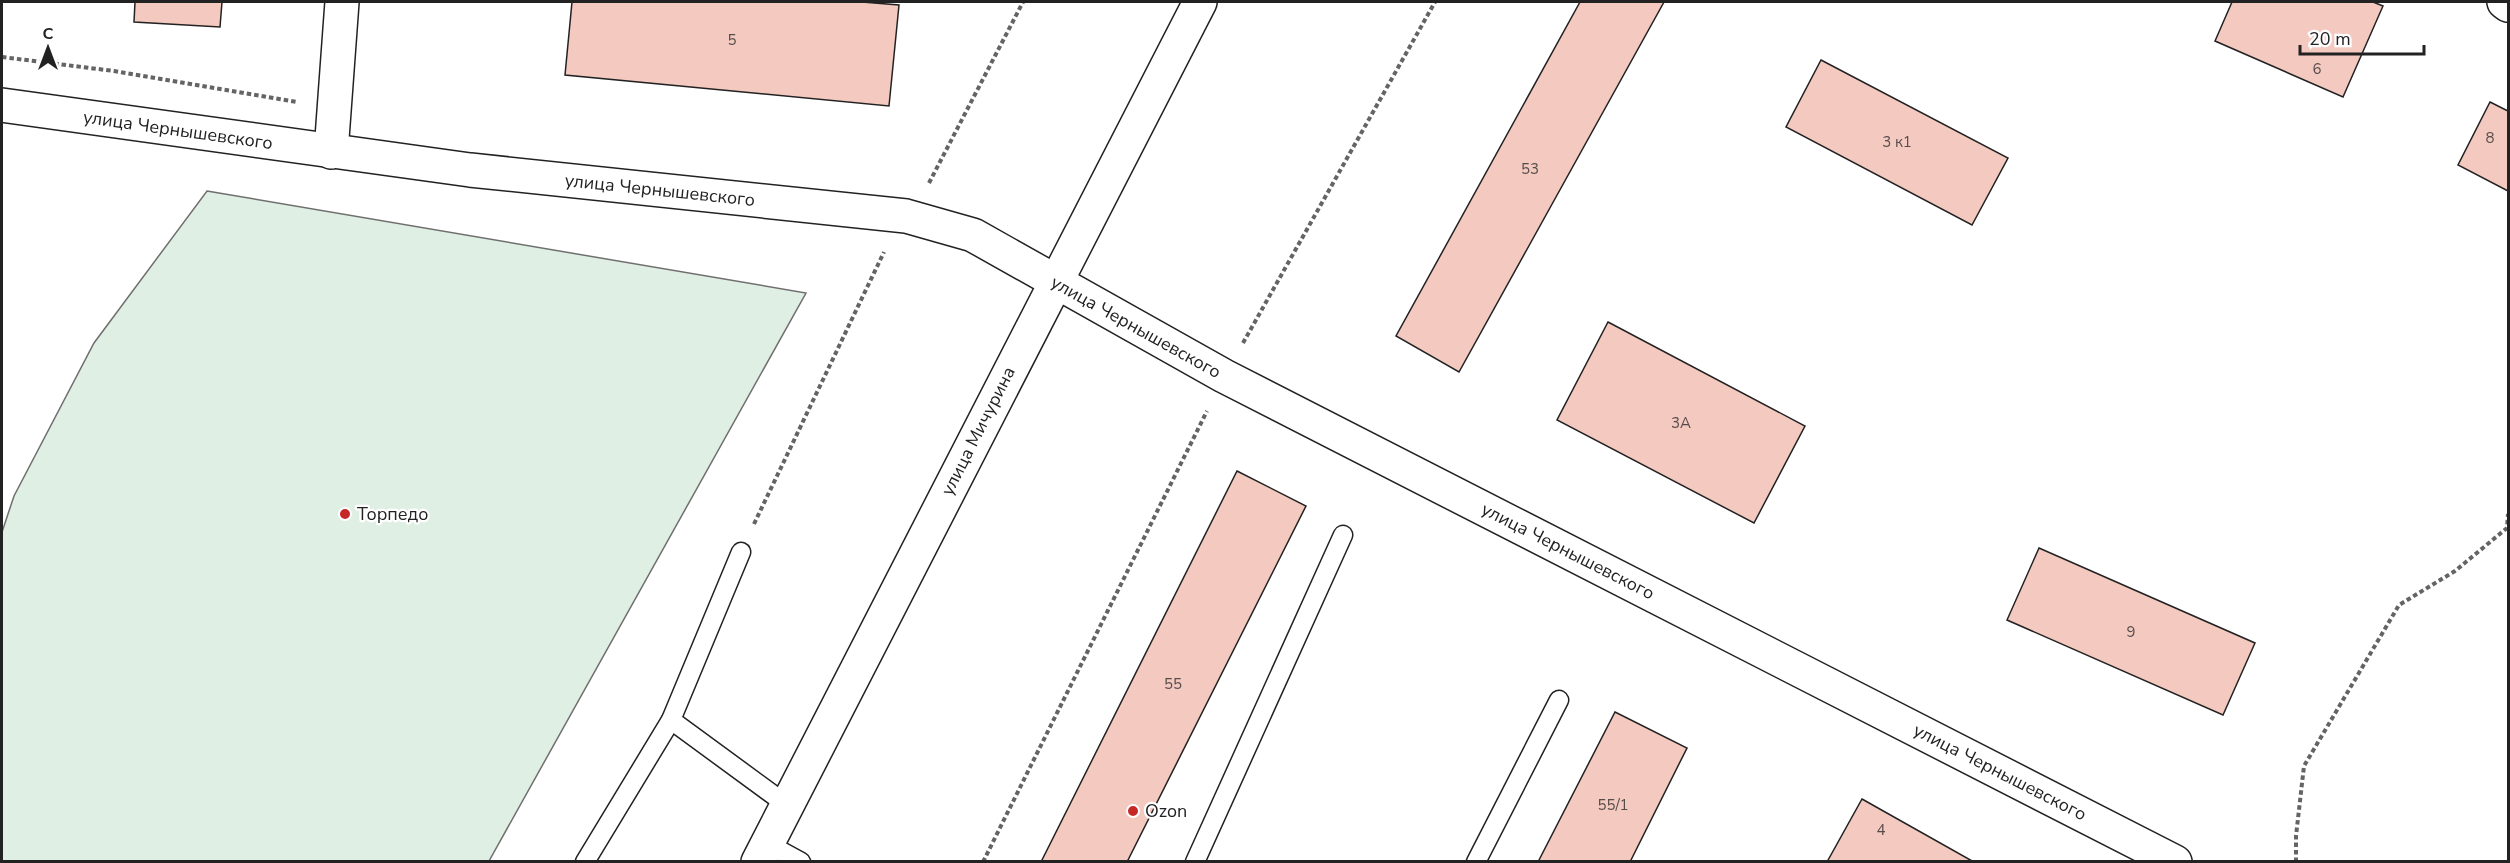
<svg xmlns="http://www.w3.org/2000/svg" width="2510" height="863" font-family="'Nunito Sans',sans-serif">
<rect width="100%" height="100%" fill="#fff"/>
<!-- green -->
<path fill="#e0efe3" stroke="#6f6f6f" stroke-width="1.5" d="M207,191L806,293L489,861H2V532L14,496L94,343Z"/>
<!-- building -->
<g fill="#f3c9c0" stroke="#222" stroke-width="1.5">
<path d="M135,2H222L220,27L134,22Z"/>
<path d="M572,2H862L899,5L889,106L565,75Z"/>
<path d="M1580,2H1664L1459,372L1396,336Z"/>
<path d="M2232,2H2373L2383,6L2343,97L2215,41Z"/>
<path d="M1821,60L2008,158L1972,225L1786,127Z"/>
<path d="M2490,102L2508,111V191L2458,165Z"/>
<path d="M1608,322L1805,426L1754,523L1557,420Z"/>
<path d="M1237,471L1306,506L1127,862H1041Z"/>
<path d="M2039,548L2255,643L2223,715L2007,620Z"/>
<path d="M1615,712L1687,748L1630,862H1538Z"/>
<path d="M1862,799L1974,862H1827Z"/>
</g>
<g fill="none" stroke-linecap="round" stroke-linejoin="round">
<!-- service casing -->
<g stroke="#222" stroke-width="21">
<g id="service">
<path d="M671,720L787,805"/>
<path d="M768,844L801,862"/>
<path d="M585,862L671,720L741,552"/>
<path d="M1195,862L1343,535"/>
<path d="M1476,862L1559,700"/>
</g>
</g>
<!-- minor casing -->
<g stroke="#222" stroke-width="36">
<g id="minor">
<path d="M2504,2L2508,5"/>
<path d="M2,105L470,170L906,216L973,235L1224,376L2175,862"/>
<path d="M331,152L342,2"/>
</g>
</g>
<!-- secondary casing -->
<g stroke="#222" stroke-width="36">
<path id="secondary" d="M758,862L1200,2"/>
</g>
<!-- path -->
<g stroke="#646464" stroke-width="4" stroke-dasharray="4.5 3" stroke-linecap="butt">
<path d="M2,57L114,71L297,102"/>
<path d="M929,183L1023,2"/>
<path d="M1243,343L1435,2"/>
<path d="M754,524L884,252"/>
<path d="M983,862L1207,411"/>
<path d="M2296,862V836L2304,766L2399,605L2455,571L2507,528L2508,514"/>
</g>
<!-- service -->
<use href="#service" stroke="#fff" stroke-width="18"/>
<!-- minor -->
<use href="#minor" stroke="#fff" stroke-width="33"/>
<!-- secondary -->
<use href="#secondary" stroke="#fff" stroke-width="33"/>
</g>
<!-- markers -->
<g fill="#c62828" stroke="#fff" stroke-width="2">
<circle cx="345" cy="514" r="6"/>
<circle cx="1133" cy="811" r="6"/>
</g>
<g text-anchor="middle" stroke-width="4.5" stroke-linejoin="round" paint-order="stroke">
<!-- number labels -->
<g font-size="15" fill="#564c4a">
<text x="732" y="45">5</text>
<text x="2317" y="74">6</text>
<text x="2490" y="143">8</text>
<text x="1897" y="147">3 к1</text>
<text x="1530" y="174">53</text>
<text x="1681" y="428">3А</text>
<text x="2131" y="637">9</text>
<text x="1173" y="689">55</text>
<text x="1613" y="810">55/1</text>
<text x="1881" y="835">4</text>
</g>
<!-- street labels -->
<g font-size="18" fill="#222" stroke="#fff">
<text transform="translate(178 130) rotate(8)" y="6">улица Чернышевского</text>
<text transform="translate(660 190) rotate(6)" y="6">улица Чернышевского</text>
<text transform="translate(1136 327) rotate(29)" y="6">улица Чернышевского</text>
<text transform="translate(978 431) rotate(-63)" y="6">улица Мичурина</text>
<text transform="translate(1568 551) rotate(27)" y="6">улица Чернышевского</text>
<text transform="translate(2000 772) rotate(27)" y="6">улица Чернышевского</text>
</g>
<!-- poi labels -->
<g font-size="18" fill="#222" stroke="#fff" text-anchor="start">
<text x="357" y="520">Торпедо</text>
<text x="1145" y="817">Ozon</text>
</g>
</g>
<!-- border -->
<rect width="2510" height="863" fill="none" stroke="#222222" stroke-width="6"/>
<!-- north arrow -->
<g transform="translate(48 48)" stroke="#ffffff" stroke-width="4.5" paint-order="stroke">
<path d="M0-4.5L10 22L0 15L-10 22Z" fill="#222222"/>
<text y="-9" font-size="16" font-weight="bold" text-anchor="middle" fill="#222222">С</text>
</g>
<!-- scale -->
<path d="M2300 45v9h124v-9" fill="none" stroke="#222222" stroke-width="3"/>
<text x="2309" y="45" font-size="18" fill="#222222" stroke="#ffffff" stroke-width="4.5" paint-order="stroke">20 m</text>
</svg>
